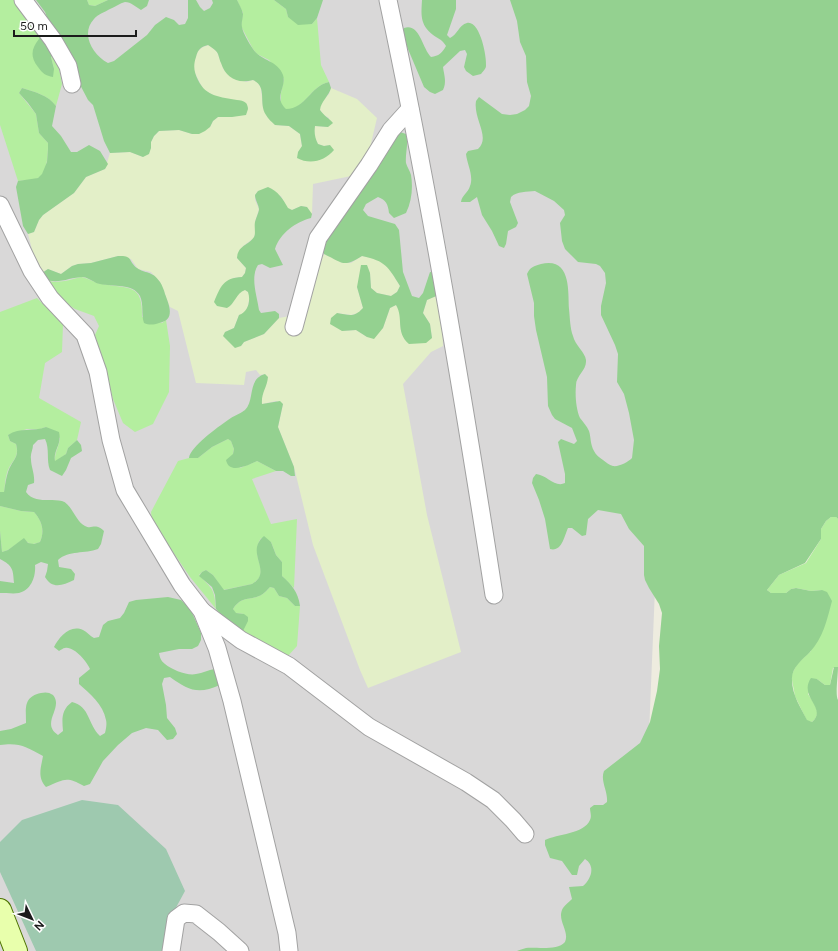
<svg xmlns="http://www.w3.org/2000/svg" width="838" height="951" font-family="Figtree,sans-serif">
<rect width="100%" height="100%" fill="#eeecdf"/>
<!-- residential -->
<path fill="#d9d8d8" d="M0,0H547L658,516L640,951H0Z"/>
<!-- farmland -->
<path fill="#e3efc8" d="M209,45L217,52L224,70L246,82L253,80L258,83L261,88L263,108L275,125L289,126L300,134L302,147L298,152L330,145L324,146L318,144L315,138L314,132L315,126L328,127L329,118L324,115L320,110V104L329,94L331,88L357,99L377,118L369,152L351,176L313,184L312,214L307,207L301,206L292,210L287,208L281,196L258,191L255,195V200L259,209L255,222V234L254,238L243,246L237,258L246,268L245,273L242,277L233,278L230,306L240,291L245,290L248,292L250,296L247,310L244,314L239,315L234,328L225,332L241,346L244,342L264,334L279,318L301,314L324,254L343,263H351L362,256L377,259L389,268L400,286L397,292L391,296L377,293L371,288L370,273L357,287L363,308L358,313L351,315L337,313L342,331L356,330L367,337L383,328L390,308L396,305L400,311L401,332L432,338L430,324L423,313L427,300L441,294L443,346L431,352L403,384L427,515L461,652L368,688L360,670L313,545L294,467L278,427L283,404L276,401L262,404L261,396L267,382L265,374L260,375L256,370L246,372L244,385L196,383L178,311L170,307L160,282L151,272L138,269L131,259L118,256L91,263L78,264L72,266L61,274L48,269L42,273L35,261L28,234L34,232L39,220L43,215L74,193L86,177L105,169L110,153L130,152L143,157L151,148V142L154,136L159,131L179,130L192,134L210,127L213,121L218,117H232L215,96L204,90L200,83L194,71L193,64L198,51L203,47Z"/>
<!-- grass -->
<g fill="#b4ee9f">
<path d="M0,0H22L44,34L40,39L54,69L51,57L56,53L62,84L56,106C48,95 35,92 22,88L19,93L36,114L39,133L48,143C48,152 48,174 38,178C32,181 24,180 18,181L0,125Z"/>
<path d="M87,0H108L95,6L89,5Z"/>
<path d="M237,0H274L286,9L288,17L312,24L317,18L321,65L329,82C310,86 306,109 286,110L281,105V93L284,79L269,60L257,54L253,49L241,26L243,13Z"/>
<path d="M81,277C89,278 94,283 102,284C129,289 143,283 142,317L162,323L166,320L170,346L169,392L153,424L135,432L123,423L113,399L95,335L99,326L94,316L75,309L58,298L44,279C56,285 69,280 81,277Z"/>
<path d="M37,298L63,324L62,352L45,363L39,398L81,422L77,440L68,448L66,454L55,462C54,453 59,447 60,438L46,427L40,429H27L8,435L10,441L16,444C20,459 11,460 7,473C5,479 5,486 4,492H0V312Z"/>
<path d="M228,439L231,441L234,449L233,454L240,468L257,461L276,471L252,479L271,524L297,519L294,588L282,576V562L276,555L271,542L261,538C248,558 273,572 252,584L223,590L213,575L206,570L202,572L199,575C213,590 214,588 216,609L190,577L152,521L151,512L178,461L189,458H198L212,447Z"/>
<path d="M0,506L21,511L34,512C42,521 45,531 40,542C33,545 29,545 24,539L8,550L2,552L0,531Z"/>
<path d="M831,517H836L838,519V667L833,668L830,685H825L817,679L808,694C814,704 823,713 812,722L807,721L795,696L792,680V674L797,664L811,651L822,590L811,591L796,588L791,589L786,593H771L767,590L779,575L806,563L821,539V529L826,521Z"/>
<path d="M270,587L274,588L279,596L287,598L295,606H300L297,646L288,656L242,633L244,614L235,613L233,609C242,596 247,601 259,596C263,595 267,590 270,587Z"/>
</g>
<!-- forest -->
<g fill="#94d190">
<path d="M36,0H87L89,5L95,6L108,0H149L147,6L141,10C136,7 131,2 125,2C120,3 115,7 110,9C105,12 98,14 94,19C80,34 93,55 108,63L114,61L147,35L155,25L166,17L174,20L179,25L185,24L188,18V0H196L200,7L204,11L210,8L213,3L212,0H237C239,4 242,9 243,14C243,18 241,23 242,27C243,33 249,43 253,49C261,61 278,60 283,75C287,87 273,97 286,109C306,109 310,86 329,82L331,88C329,96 321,101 320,110C324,116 329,118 333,123L328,127L315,126C314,133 315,138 318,144L324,146L330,145L334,150C325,161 310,165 297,158L298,152L302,146L300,134L289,126L275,125C272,122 268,119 266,115C258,103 268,87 253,80C237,84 226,78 221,63C219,59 219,54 216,51C214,49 211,47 208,45C201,47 198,49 196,57C193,66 194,72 198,80C206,97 221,97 237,100C240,100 244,101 246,103C247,104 248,107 248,109L246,115L232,117H218L213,121L210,127L205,131L199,134H192L179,130L159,131L154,136L151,142V148L149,154L143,157L130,152L110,153L104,141L93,105L88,100L77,79L56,53L51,57L54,69L53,77C46,76 42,73 38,67C24,49 40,40 50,25L45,12Z"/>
<path d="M274,0H323L317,18L312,24L298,25L288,17L286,9Z"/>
<path d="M422,0H456V9L447,35L450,38C457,35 459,25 467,23C480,20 487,57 486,66C486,69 483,71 481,74L473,76L466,71L464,67L467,54L465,50L460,51L443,67C444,75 447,82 443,90L435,94L430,92L424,87L405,42L402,32L404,28C420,23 422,48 431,57C439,56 442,53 446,46C443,41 441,40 436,37C420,26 421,17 422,0Z"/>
<path d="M510,0H838V519L836,517H831L826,521L821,529V539L805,563L779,575L767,590L771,593H786L791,589L796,588L811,591L822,590L827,592L832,601C827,620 823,638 810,652C802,660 791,668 792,680C792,695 801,708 807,720L812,722C828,708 798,697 811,678L817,679L825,685H830L834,667H838C838,676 835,695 838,700V951H517C519,950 523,949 526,948C537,947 557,951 565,942C570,931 556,920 563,908C565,905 569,902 572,899L569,887L583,886C591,879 596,866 585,859L579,866L577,875H572L562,861L550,858L545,845V840C557,834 584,834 590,820C592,816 590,812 590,808L594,805H603L607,802C608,791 600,781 604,771L640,743L650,722L657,691L660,669L659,646L662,613L659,604L649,588L645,580L644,575V546L629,529L621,514L598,510L588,519L586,535L582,536L572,528H568C564,537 562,552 550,549L545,519L539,500L532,483L533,478L536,474C547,475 555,488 565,483V474L558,442L561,439L574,444L577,441L572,428L555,419L552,415L548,406L547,377L536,330L534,316V303L527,274C530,267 534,266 541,264C571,257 568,290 569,309C570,318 570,328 573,336C575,345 585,352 586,360C587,370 576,376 576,385C575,395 576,409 580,418C583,422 587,426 589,431C591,437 590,444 594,451C596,455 599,457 603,460C606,462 609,465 613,466C619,467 628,462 632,458L634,440L629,413L624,394L617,382L618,354L615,345L601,315V306L606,283L605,273L600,266L596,264L578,262L565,249L562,241L560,223L565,215L564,210L554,201L535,191C527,192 517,191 511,197L510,202L518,223L516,227L508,231L506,244L504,248L499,246L492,231L482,215L477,197L470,202H461C462,195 468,193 470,186C474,176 467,164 466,154L468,151L478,149C491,137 473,119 476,101L479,97L502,114L510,115L517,114L525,110L529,106L531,96L527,82L526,56L520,42L517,21Z"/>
<path d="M22,88C35,92 48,95 56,106L52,126L61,136L71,152H77L89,145L100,151L108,164L105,169L86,177L74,193L43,215L39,220L34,232L28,234L23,226L16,187L18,181L38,178L42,174L47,162L48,149V143L39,133L36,114L28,103L19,93Z"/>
<path d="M400,132L406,134C409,144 405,153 406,163C407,167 410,171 411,175C413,187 412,201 406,213L394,218L389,213C388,204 386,200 378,197L366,204L363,210L368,216L395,224L399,230L403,272L412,296L419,298L423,293L430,272L437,273L441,294L427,300L423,313L430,324L432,338L426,343L409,344C395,332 404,318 396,305L390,308L383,328L374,339L367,337L356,330L342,331L330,324L331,318L337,313C349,315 354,318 363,308L357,287L361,265H367L370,273L371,288L377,293L391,296L397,292L400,286C388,267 386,261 362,256C343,268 343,263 324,254L322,247L328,232Z"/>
<path d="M268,187C278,191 283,199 288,208L292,210L301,206L307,207L312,214L311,218C296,222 280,233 275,249L283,265L270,268L262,264L258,265C250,277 257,296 259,310L261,313L275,311L279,314V318L264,334L244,342L241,346L235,348L223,336L225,332L234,328L239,315C248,312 251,301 248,292L245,290C236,293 235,304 227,308L217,306L214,302C221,286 223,278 242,277L245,273L246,268L237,258C238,245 248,246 254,237C256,233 254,227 255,222C256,218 258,214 259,210C259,205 255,200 255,195L258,191Z"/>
<path d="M118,256C133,255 128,261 137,268C145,274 152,270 160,282C162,285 164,290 165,294C169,305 176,320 159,323C153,325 149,325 144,323C141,314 144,305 140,296C133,283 113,287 100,284C94,283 90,278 83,277C70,277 58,285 44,279L42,273L48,269L61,274L72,266L78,264L91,263Z"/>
<path d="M265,374L268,377C267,388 261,393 262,404L280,401L283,404L278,427L294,467L295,476H291L283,471H276L257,461C248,465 229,475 226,460L233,454L234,449L231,441L228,439L212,447L198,458H189C190,447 218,427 228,420C233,416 240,414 245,410C255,401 247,379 265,374Z"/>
<path d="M46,427L59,432C62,445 53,450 55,461L66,454L68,448L77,440L81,445L82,451L71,458L66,470L62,476L50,470C46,460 50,449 45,439L38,440L33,445C33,450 30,454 31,459C31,467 35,474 34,483L28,485L26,492C35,504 49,498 62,501C72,504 75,521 85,526C92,530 95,522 104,531L101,544L98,549C85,554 69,550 58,560L59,567L71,569L75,574L74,580C62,586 52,589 45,577L47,571L48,564L41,562L35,565C36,575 32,590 19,593C14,594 6,593 0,593V581L14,583C13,569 13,566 0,559V531L2,552L8,550L24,538L28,543L34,544L40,542C45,531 42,521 34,512L21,511L0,506V492H4C5,485 6,478 8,472C12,460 20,458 16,444L10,441L8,435C20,427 33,432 46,427Z"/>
<path d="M264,536L271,542L276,555L282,562V576C292,585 298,592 300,606H295L287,598L279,596L274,588L270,587C267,590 263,595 259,596C247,601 242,596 233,609L236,613L244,614L248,617V621L242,633L235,630L216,609L215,595L212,587L199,576L202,572L206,570L213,575L224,590L252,584C274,571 244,553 264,536Z"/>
<path d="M168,597L181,600L190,608L201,633V640L198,646L192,649H179L159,653C160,658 161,661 165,664C172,670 188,676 196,674C203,673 208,670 215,669L220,685C198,695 188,690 170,677L164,678L162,684L166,705L167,718L175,728L177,734L173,739L167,740L158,730L146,728L132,733L118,745L103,761L90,784L84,786C66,776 65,779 46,787C37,777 41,768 43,756C27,747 19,742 0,745V731L11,729L26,723C26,708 23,697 41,693C45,692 49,692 53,695C64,708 40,723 58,735L63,731C62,719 61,710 72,702C90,706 88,725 100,736L105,733C106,729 107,724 106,720C103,704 90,694 79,684V678L90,669C87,662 74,646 65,648C63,648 61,650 59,651L54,647C59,637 70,624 83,630C87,632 90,636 94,638L99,637L103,625L108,621L120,618L124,613L129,602L136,600Z"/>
</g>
<!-- cemetery -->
<path fill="#9ec9af" d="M82,800L118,805L166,849L185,891L166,926L164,951H36L0,872V842L22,820Z"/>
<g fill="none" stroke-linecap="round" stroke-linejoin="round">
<!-- street casing -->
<g stroke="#a2a2a2" stroke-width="19">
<g id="street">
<path d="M23,0L53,40L68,66L72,84"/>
<path d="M388,0C430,197 463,396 494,595"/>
<path d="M0,205L32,271L50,298L85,335L98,372L111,440L125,490L182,585L202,611L217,648L232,701L287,933L289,951"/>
<path d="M294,327L318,238L369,165L391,130L410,109"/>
<path d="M202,611L241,640L289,666L369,727L466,782L493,800L513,820L525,834"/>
<path d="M171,951L176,919L184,913L196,914L219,932L240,951"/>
</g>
</g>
<!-- secondary casing -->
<g stroke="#4d7400" stroke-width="24">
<path id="secondary" d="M0,910L16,951"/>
</g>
<!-- street -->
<use href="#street" stroke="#fff" stroke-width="17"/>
<!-- secondary -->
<use href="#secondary" stroke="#e8ffac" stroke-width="22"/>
</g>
<!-- north arrow -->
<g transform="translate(32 919) rotate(133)" stroke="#ffffff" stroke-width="3" paint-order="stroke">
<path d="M0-3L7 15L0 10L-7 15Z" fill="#1b1b1b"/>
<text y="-6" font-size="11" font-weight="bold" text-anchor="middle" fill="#1b1b1b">N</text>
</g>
<!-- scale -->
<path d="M14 30v6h122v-6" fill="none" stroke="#1b1b1b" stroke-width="2"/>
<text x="20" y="30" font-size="12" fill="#1b1b1b" stroke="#ffffff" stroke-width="3" paint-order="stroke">50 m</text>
</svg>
